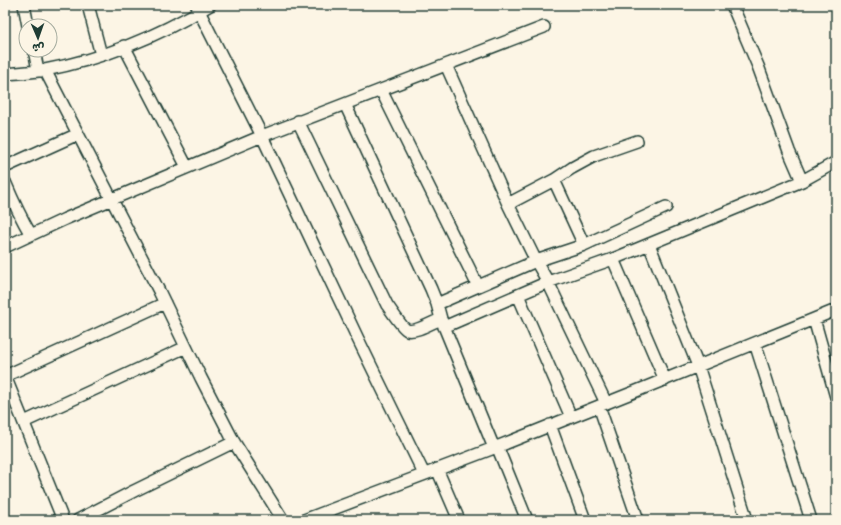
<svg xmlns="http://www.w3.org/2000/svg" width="841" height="525" font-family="'Indie Flower','Playpen Sans Arabic',sans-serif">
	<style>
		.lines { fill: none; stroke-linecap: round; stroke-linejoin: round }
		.minor-casing { stroke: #1f3d34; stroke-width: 14 }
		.minor { stroke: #fcf5e5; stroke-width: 11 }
	</style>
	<rect width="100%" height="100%" fill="#fcf5e5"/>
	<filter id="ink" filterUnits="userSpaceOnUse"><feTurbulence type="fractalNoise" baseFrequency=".025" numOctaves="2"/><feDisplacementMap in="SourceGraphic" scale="8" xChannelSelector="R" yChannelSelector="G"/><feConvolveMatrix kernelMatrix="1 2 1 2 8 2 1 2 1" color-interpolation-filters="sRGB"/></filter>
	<g filter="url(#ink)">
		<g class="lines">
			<defs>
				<path id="minor" d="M24,5L28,26
					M88,5L101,55
					M732,5L758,66L789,151L802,181L836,162
					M124,46L187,167
					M34,50L38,70
					M446,65L508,204L536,261L548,282L606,403
					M45,70L159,291L201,378L234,442L283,520
					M5,74C18,73 32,72 45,70C103,59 160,35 210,5
					M381,90L478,286
					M345,104L431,289L437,304L441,319L494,448
					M298,121L387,305C391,310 402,328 407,330C415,333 433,322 441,319
					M5,167L78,134
					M554,180L572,168L594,156L637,141
					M5,182C13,201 21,218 31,235
					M508,204L554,180L584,245
					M649,244L698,366L747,520
					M5,247L65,219L262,136L199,11L197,5
					M613,259L665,380
					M518,295L571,417
					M437,304L536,261L584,245L666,207
					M836,310L814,319L836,397
					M444,327L548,282L613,259L802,181
					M755,343L811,520
					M5,376L165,303
					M5,376L63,520
					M599,406L638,520
					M24,422L186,347
					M550,425L585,520
					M497,446L527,520
					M437,469L459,520
					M424,474L358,339L262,136L544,27
					M78,520L134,491L234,442
					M304,520L494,448L634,392L814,319"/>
			</defs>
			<use href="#minor" class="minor-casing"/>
			<use href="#minor" class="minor"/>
		</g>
	</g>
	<rect width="841" height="525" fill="none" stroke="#fcf5e5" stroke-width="20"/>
	<rect x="10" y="10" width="821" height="505" fill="none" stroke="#1f3d34" stroke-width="1.5" filter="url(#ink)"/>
	<g transform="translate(38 38) rotate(178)"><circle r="19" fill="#fcf5e5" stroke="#a4ab9e"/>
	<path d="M0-3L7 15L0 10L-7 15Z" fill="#1f3d34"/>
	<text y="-6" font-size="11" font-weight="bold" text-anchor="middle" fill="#1f3d34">ش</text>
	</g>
</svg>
